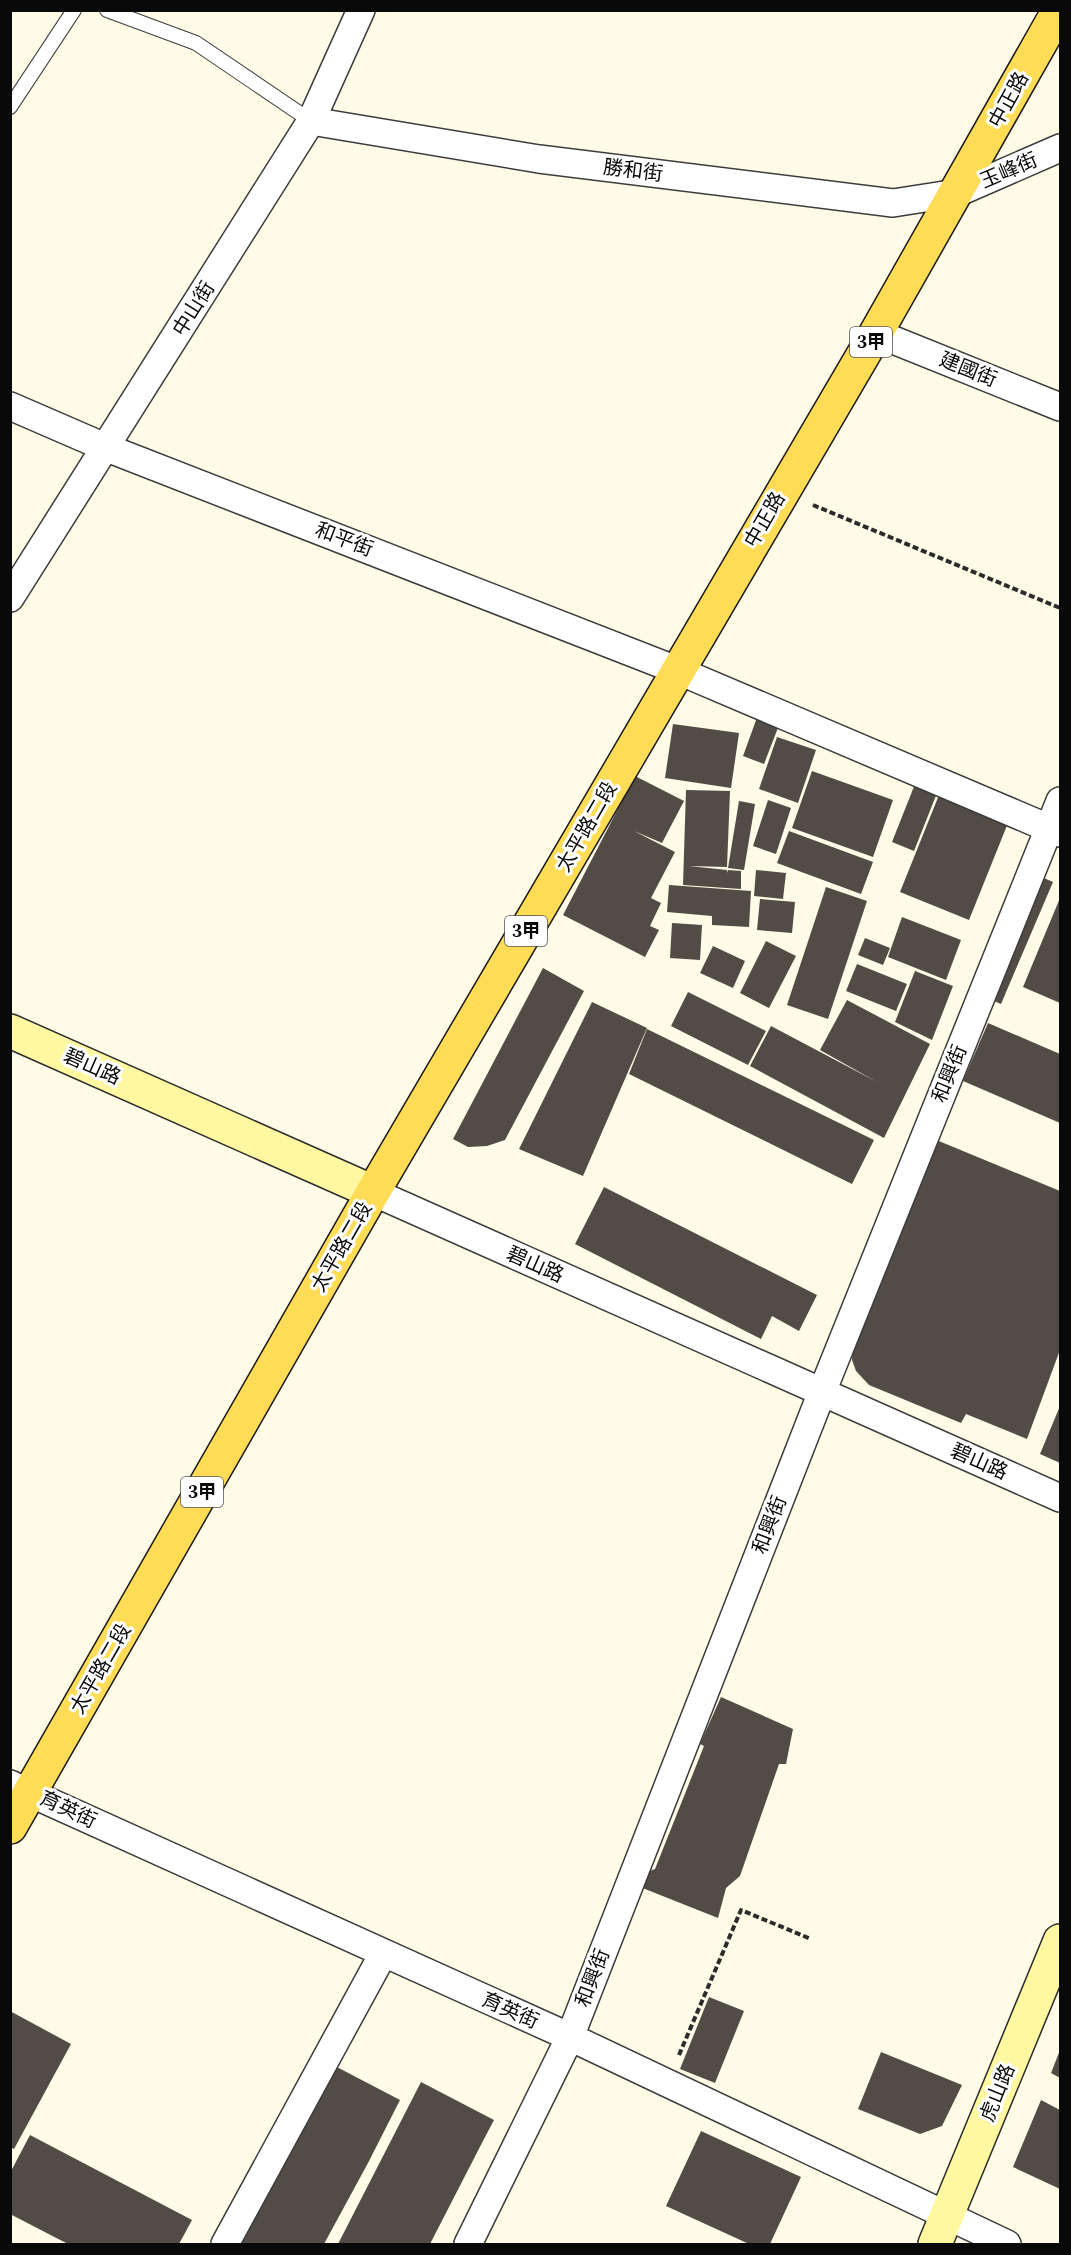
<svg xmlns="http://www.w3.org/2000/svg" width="1071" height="2255" font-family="Spectral,'Noto Sans TC',serif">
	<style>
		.building { fill: #534b45 }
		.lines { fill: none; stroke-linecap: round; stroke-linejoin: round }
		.lane-casing { stroke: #3c3c3c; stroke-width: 16 }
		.street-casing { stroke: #3c3c3c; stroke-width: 30 }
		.secondary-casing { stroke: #2b2b2b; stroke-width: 36 }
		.primary-casing { stroke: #1a1a1a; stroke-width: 36 }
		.path { stroke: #2b2b2b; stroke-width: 4; stroke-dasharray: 6 3; stroke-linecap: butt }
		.lane { stroke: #fff; stroke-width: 14 }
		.street { stroke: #fff; stroke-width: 27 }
		.secondary { stroke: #fff8a1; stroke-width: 33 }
		.primary { stroke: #ffdc56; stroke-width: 33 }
		.labels { text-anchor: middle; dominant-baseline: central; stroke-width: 6; stroke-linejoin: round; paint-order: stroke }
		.shield { fill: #fff; stroke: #535353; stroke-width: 1.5 }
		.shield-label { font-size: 18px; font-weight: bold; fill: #090909 }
		.street-label { font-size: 20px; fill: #090909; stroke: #fff }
	</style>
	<rect width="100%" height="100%" fill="#fffbe6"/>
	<path class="building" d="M759,712L781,720L764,764L743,756Z
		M673,724L739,733L731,788L665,778Z
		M777,737L816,750L798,803L759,789Z
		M812,771L893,800L873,857L792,828Z
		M635,776L684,801L662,843L634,831L675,852L651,898L661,903L650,926L659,930L645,957L563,915Z
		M915,784L937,793L914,851L892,842Z
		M686,790L730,791L727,867L689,866L727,870V873L728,870L741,871V889L683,885Z
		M939,795L1008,823L969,920L900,892Z
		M768,800L791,808L776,854L753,846Z
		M739,801L755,804L744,870L728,868Z
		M789,831L873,862L861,894L777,863Z
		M756,870L786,873L783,899L754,896Z
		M1037,875L1053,882L1001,1004L985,997Z
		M669,885L751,891L749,927L712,925V916L667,912Z
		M826,887L867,901L828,1019L787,1005Z
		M1060,898V1003L1023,987Z
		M760,899L795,902L792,933L757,930Z
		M902,917L961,940L946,980L888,957Z
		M672,923L702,925L700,960L670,958Z
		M865,938L890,948L883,965L858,955Z
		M766,941L796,956L769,1008L740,993Z
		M713,946L745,961L733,988L700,973Z
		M857,964L907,984L896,1011L846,991Z
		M543,968L584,991L505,1140L487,1146L468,1147L453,1139Z
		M915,971L953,986L932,1040L895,1022Z
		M688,992L766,1031L748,1065L671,1026Z
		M847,1000L930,1044L884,1138L750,1066L771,1026L877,1082L820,1050Z
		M592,1002L647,1028L583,1176L519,1149Z
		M988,1023L1060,1054V1123L963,1081Z
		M647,1029L874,1140L852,1184L629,1074Z
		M934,1139L1060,1191V1350L1027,1439L966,1414L961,1423L869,1385L856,1371L852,1360L853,1344Z
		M604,1187L817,1295L799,1331L772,1316L761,1339L575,1244Z
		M1060,1406V1463L1040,1454Z
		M721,1697L793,1729L786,1764H779L740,1876L726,1888L718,1918L640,1887L647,1872L655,1869L704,1746L700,1744Z
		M709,1997L744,2011L715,2083L680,2069Z
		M10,2011L71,2044L14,2149L10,2147Z
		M1060,2050V2078L1051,2073Z
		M881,2052L962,2085L942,2126L920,2134L858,2109Z
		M333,2065L400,2100L368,2163L324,2244H239Z
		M421,2082L494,2120L484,2139L430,2244H338Z
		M1041,2100L1060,2110V2189L1013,2167Z
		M701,2131L801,2177L770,2244H749L666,2206Z
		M30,2135L192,2220L179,2244H68L10,2214V2173Z"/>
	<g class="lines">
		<defs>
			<path id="lane" d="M107,10L196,43L311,121
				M10,107L74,10"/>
			<path id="street" d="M311,121L539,159L893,203L957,193L1060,148
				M876,333L1060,407
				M10,406L107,448L679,671L1060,833
				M10,598L311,121L361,10
				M373,1192L1060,1498
				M10,1784L570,2037L1007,2244
				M225,2244L383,1954
				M468,2244L570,2037L822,1392L1060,801"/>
			<path id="secondary" d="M10,1031L373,1192
				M935,2244L1060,1941"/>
			<path id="primary" d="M10,1827L373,1192L876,333L1059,10"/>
		</defs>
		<use href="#lane" class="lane-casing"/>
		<use href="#street" class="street-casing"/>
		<use href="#secondary" class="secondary-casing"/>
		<use href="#primary" class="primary-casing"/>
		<path class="path" d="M813,505L1060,608
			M679,2055L741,1910L811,1939"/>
		<use href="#lane" class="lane"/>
		<use href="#street" class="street"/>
		<use href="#secondary" class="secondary"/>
		<use href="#primary" class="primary"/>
	</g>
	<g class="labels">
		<g class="shield">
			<rect x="850" y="327" width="42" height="30" rx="4.5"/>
			<rect x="505" y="916" width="42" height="30" rx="4.5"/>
			<rect x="181" y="1477" width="42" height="30" rx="4.5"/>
		</g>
		<g class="shield-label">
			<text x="871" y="342">3甲</text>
			<text x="526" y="931">3甲</text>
			<text x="202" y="1492">3甲</text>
		</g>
		<g class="street-label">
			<text transform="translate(1009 100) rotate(-61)">中正路</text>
			<text transform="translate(633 171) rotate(7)">勝和街</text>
			<text transform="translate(1009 171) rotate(-23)">玉峰街</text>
			<text transform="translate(194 309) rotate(-58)">中山街</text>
			<text transform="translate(968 370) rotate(22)">建國街</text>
			<text transform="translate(765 520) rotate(-60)">中正路</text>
			<text transform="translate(344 540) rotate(21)">和平街</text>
			<text transform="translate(587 827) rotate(-60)">太平路二段</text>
			<text transform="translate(92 1067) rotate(24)">碧山路</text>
			<text transform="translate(950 1074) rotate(-68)">和興街</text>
			<text transform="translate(342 1247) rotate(-60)">太平路二段</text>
			<text transform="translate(535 1265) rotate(24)">碧山路</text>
			<text transform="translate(979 1462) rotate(24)">碧山路</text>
			<text transform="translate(770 1525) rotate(-69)">和興街</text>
			<text transform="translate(101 1669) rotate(-60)">太平路二段</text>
			<text transform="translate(68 1810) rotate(25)">育英街</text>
			<text transform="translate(593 1978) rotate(-69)">和興街</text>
			<text transform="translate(510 2011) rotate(24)">育英街</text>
			<text transform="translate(998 2093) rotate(-68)">虎山路</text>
		</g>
	</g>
	<rect width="1071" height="2255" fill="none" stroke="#090909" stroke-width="24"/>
</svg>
